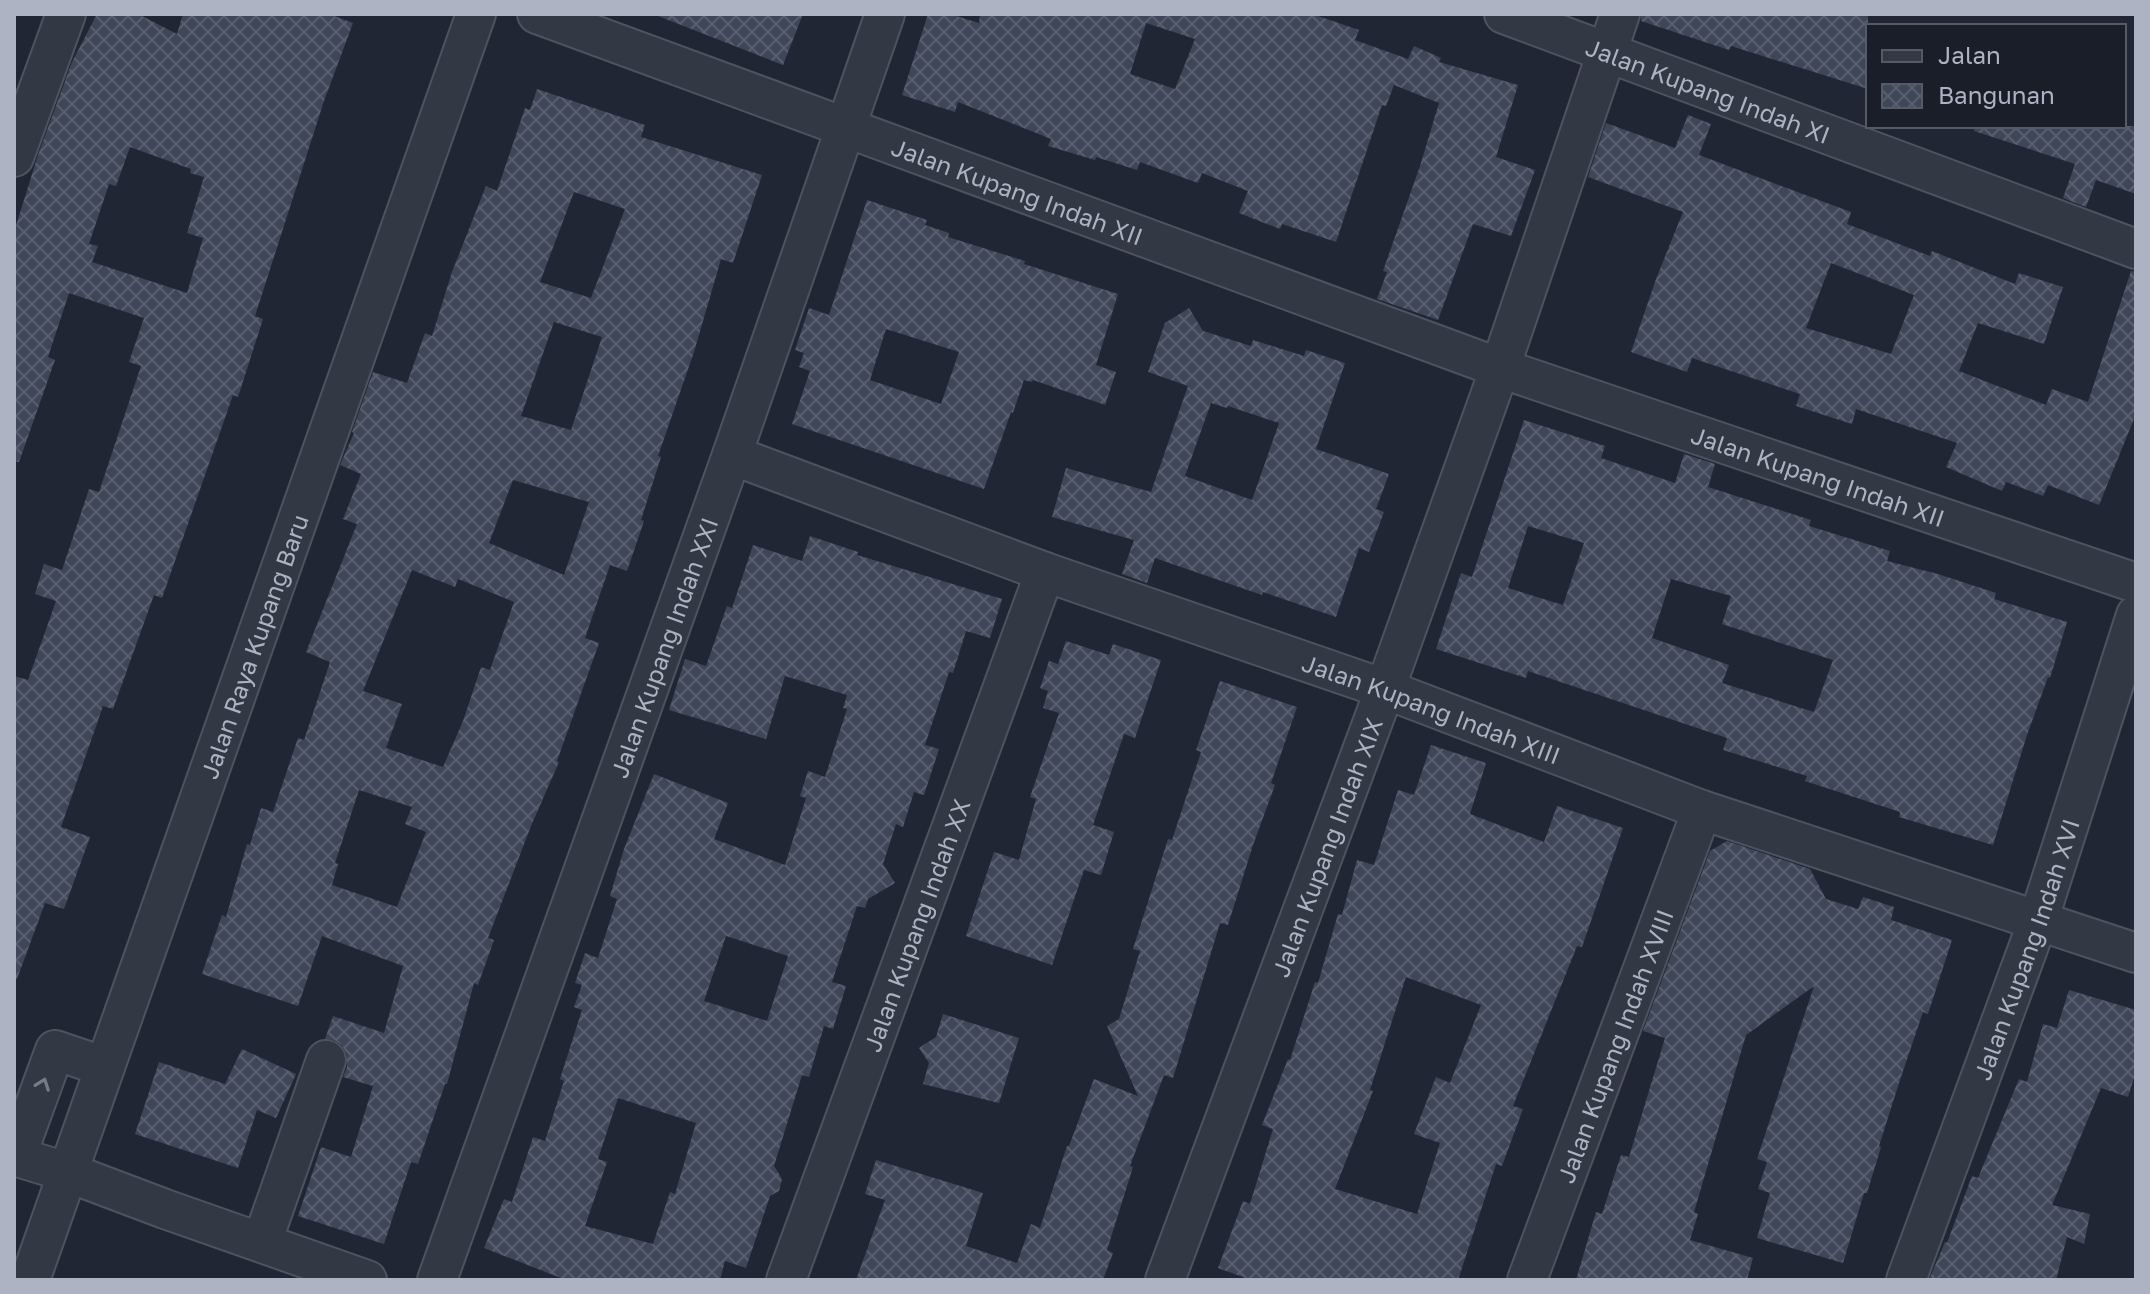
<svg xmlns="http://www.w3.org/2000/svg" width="2150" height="1294" font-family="'Golos Text',sans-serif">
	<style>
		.building { fill: url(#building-cross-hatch); fill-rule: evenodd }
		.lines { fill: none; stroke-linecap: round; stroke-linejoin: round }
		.minor-casing { stroke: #4e5360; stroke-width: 42 }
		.minor { stroke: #333845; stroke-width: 38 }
		.oneway { stroke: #767c8a }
		.labels { text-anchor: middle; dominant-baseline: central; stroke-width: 6; stroke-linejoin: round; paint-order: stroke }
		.street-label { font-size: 24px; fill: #adb3c2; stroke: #191e29 }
	</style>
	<defs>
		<pattern id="building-cross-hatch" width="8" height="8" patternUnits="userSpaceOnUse" patternTransform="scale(2)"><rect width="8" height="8" fill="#3e4657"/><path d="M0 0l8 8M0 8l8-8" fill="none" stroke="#575e6e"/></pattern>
	</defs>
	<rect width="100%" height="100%" fill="#202634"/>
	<path class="building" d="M97,14H138L177,34L183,14H329L353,23L324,101L255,316L263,319L238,397L233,395L162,598L154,595L113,709L103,706L61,827L90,837L64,909L45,903L17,979H14V676L28,680L56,601L35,594L44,564L62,570L89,489L99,492L141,366L129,362L144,318L69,293L48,357L55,360L19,462H14V232L38,155L72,62ZM130,147L191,169L190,173L204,177L187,233L203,238L187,293L92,262L98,246L89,244L109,184L116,186Z
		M658,14H803L783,65L658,16Z
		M928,14H950L979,23L980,14H1312L1359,30L1355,40L1408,59L1414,46L1441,58L1439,62L1518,85L1496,157L1535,170L1511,236L1473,224L1438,320L1377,299L1387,272L1383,271L1420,166L1439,103L1394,85L1386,106L1382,105L1336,242L1282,224L1280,229L1239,213L1248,191L1202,173L1198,183L1140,162L1137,170L1096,157L1095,160L1048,146L1051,139L958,102L955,112L902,95ZM1146,23L1195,39L1175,89L1130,74Z
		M1641,14H1868V89L1731,46L1729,50L1641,21Z
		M537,89L645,125L641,137L762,175L733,263L721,259L694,352L658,456L661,457L641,520L644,521L627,571L610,565L585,638L599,643L557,761L559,762L531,826L488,938L494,940L478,985L474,983L447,1084H445L418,1164L411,1162L384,1244L298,1216L321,1147L351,1157L373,1086L343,1077L347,1067V1055L342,1045L334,1040L325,1039L333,1016L384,1033L403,966L322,936L298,1006L202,974L222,915L226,917L247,844L250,845L261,808L273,812L298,738L304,740L330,662L306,652L357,524L343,519L361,474L340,465L354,433L352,432L373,372L407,383L425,333L432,336L452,272L486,186L497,191L525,108L530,110ZM574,192L625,209L591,298L540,282ZM554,322L602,337L571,430L521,416ZM513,480L589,502L564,575L489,543ZM412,570L455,587L458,579L514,602L490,670L481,667L463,721L443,767L386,748L402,704L363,691ZM359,790L412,807L405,824L426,832L397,907L332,885L338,864L335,863Z
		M1688,115L1711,124L1699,155L1851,212L1847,224L1930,256L1932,251L2015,284L2019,273L2063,287L2044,344L1978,323L1959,371L2046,405L2052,389L2088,402L2131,271L2136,272V414L2099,505L2048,485L2043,496L2006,482L2002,491L1946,467L1957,443L1856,409L1852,424L1796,406L1800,394L1692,358L1687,372L1631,352L1656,279L1683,212L1588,177L1606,123L1675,148ZM1831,263L1914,295L1891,354L1806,328Z
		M1975,126H2136V194L2096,180L2086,207L2063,198L2075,164L1974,131Z
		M867,200L927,220L925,225L949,233L948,237L1025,261L1024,264L1118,294L1096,365L1116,372L1105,405L1033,380L1032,382L1024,380L1013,413L1011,412L984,489L792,424L810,371L799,367L804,353L795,350L809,308L829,315ZM886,329L959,352L941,404L870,380Z
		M1189,308L1203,331L1251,346L1253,340L1304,356L1306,350L1345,363L1316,449L1389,474L1376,509L1384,512L1369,552L1359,548L1336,617L1263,592L1262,595L1155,558L1147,583L1122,574L1134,540L1052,517L1066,468L1151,492L1188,386L1148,372L1165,323ZM1211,403L1227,408L1228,406L1279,423L1252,500L1185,476Z
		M1524,420L1605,446L1601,458L1675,483L1684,454L1715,464L1708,487L1811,520L1809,526L1890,551L1887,561L1938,574L1996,593L1994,599L2067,622L2050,678L2048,677L2027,735L1993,845L1899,817L1900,812L1805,781L1807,776L1723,750L1727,738L1528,671L1526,678L1436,649L1461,573L1472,577ZM1528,526L1584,543L1563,605L1508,588ZM1671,579L1731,596L1722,624L1833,660L1814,712L1722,683L1729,665L1652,638Z
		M810,536L858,552L857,555L1002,599L990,638L966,631L953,673L949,672L925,745L939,749L924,795L914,792L903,827L896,824L883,864L895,883L868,899L865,908L857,906L832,982L846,986L833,1029L824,1026L809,1077L802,1075L774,1166L782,1179L779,1191L770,1196L746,1268L725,1261L720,1280H566L484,1248L504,1199L512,1202L533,1137L545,1141L564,1081L560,1079L582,1010L574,1007L582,985L575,983L585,953L598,958L617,899L610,896L624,849L654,774L728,803L714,839L785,865L806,798L800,796L808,771L825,777L847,709L843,708L847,695L785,676L766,739L669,710L685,659L706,666L727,606L732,608L753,545L802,561ZM726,936L788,956L767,1021L704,1001ZM618,1098L696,1123L675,1194L670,1192L653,1244L585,1226L607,1162L598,1159Z
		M1066,641L1109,655L1113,644L1161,660L1135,738L1124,734L1093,825L1114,832L1101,875L1084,870L1052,965L966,936L994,852L1019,860L1036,799L1030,797L1059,713L1043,708L1048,691L1040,688L1049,661L1058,664Z
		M1220,681L1297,707L1271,783L1275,785L1253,845L1228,925L1220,923L1173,1078L1164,1075L1130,1166L1133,1167L1107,1250L1113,1253L1103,1280H856L885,1200L865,1194L876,1160L983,1193L966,1246L1017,1263L1031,1224L1040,1228L1067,1146H1069L1094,1079L1138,1096L1107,1026L1119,1019L1140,951L1133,949L1168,839L1172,840L1201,752L1196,750Z
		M1431,745L1486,763L1470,814L1544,842L1557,806L1623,828L1582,947L1577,946L1513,1106L1523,1109L1502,1166L1496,1164L1458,1280H1251L1218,1268L1243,1201L1250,1204L1273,1129L1262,1125L1288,1059L1290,1060L1315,982L1318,983L1338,914L1342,915L1357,860L1374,865L1398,790L1414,795ZM1406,977L1481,1005L1450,1083L1436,1077L1414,1134L1440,1143L1417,1214L1335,1189L1373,1091L1370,1090Z
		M1727,841L1810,869L1826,899L1858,909L1863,897L1894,907L1891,920L1952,940L1928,1014L1923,1012L1899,1083L1879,1146L1881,1147L1867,1193H1864L1843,1263L1757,1238L1770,1193L1758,1189L1767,1162L1757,1159L1814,986L1746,1035L1694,1212L1698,1214L1690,1240L1753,1258L1747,1280H1576L1596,1212L1602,1214L1621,1155L1629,1157L1665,1038L1643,1031L1710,851Z
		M2069,990L2136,1010V1071L2128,1097L2101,1088L2052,1205L2090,1214L2084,1244L2067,1237L2056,1280H1929L1945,1242L1947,1243L1972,1176L1978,1178L2019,1079L2027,1082L2043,1024L2057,1028Z
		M943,1014L1019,1038L999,1103L923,1084L929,1063L919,1048L936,1037Z
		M242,1049L296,1074L276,1118L257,1110L238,1168L135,1134L159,1062L225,1084Z"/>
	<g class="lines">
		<defs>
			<g id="minor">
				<path id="s1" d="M537,14L1500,368L2136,583"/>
				<path id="s2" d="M1504,14L2136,249"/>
				<path d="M14,157L66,14"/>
				<path id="s3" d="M732,455L1045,572L1385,689L1702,810L2136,953"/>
				<path d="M14,1156L67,1172L165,1209L367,1280"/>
				<path d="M16,1157L55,1050L105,1067"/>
				<path d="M262,1242L326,1060"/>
				<path id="s4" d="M30,1280L476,14"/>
				<path id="s5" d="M437,1280L732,455L885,14"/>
				<path id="s6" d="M786,1280L1045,572"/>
				<path id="s7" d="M1165,1280L1385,689L1500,368L1620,14"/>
				<path id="s8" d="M1527,1280L1702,810"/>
				<path id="s9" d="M1906,1280L2038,921L2136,615"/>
			</g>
		</defs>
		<use href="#minor" class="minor-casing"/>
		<use href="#minor" class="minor"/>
	</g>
	<defs><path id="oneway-chevron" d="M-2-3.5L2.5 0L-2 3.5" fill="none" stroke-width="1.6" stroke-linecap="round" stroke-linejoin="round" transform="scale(2)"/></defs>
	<use class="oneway" href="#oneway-chevron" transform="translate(43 1084) rotate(-70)"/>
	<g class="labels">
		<g class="street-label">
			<text stroke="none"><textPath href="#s2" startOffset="218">Jalan Kupang Indah XI</textPath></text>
			<text stroke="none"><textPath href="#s1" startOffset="512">Jalan Kupang Indah XII</textPath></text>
			<text stroke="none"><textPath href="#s1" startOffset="1362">Jalan Kupang Indah XII</textPath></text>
			<text stroke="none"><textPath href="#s4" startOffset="672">Jalan Raya Kupang Baru</textPath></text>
			<text stroke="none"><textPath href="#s5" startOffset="672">Jalan Kupang Indah XXI</textPath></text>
			<text stroke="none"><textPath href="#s3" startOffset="744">Jalan Kupang Indah XIII</textPath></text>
			<text stroke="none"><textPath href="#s7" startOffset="462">Jalan Kupang Indah XIX</textPath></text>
			<text stroke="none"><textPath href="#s6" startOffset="378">Jalan Kupang Indah XX</textPath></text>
			<text stroke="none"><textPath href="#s9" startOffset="352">Jalan Kupang Indah XVI</textPath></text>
			<text stroke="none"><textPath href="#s8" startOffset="250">Jalan Kupang Indah XVIII</textPath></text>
		</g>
	</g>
	<rect width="2150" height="1294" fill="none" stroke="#adb3c2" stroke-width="32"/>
	<rect x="1866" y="24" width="260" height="104" fill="#191e29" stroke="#545a66" stroke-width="2"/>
	<rect x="1882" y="50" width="40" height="12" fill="#333845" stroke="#545a66" stroke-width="2"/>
	<text x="1938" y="64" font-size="24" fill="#adb3c2">Jalan</text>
	<rect x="1882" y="84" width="40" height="24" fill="url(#building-cross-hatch)" stroke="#545a66" stroke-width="2"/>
	<text x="1938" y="104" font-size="24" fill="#adb3c2">Bangunan</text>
</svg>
